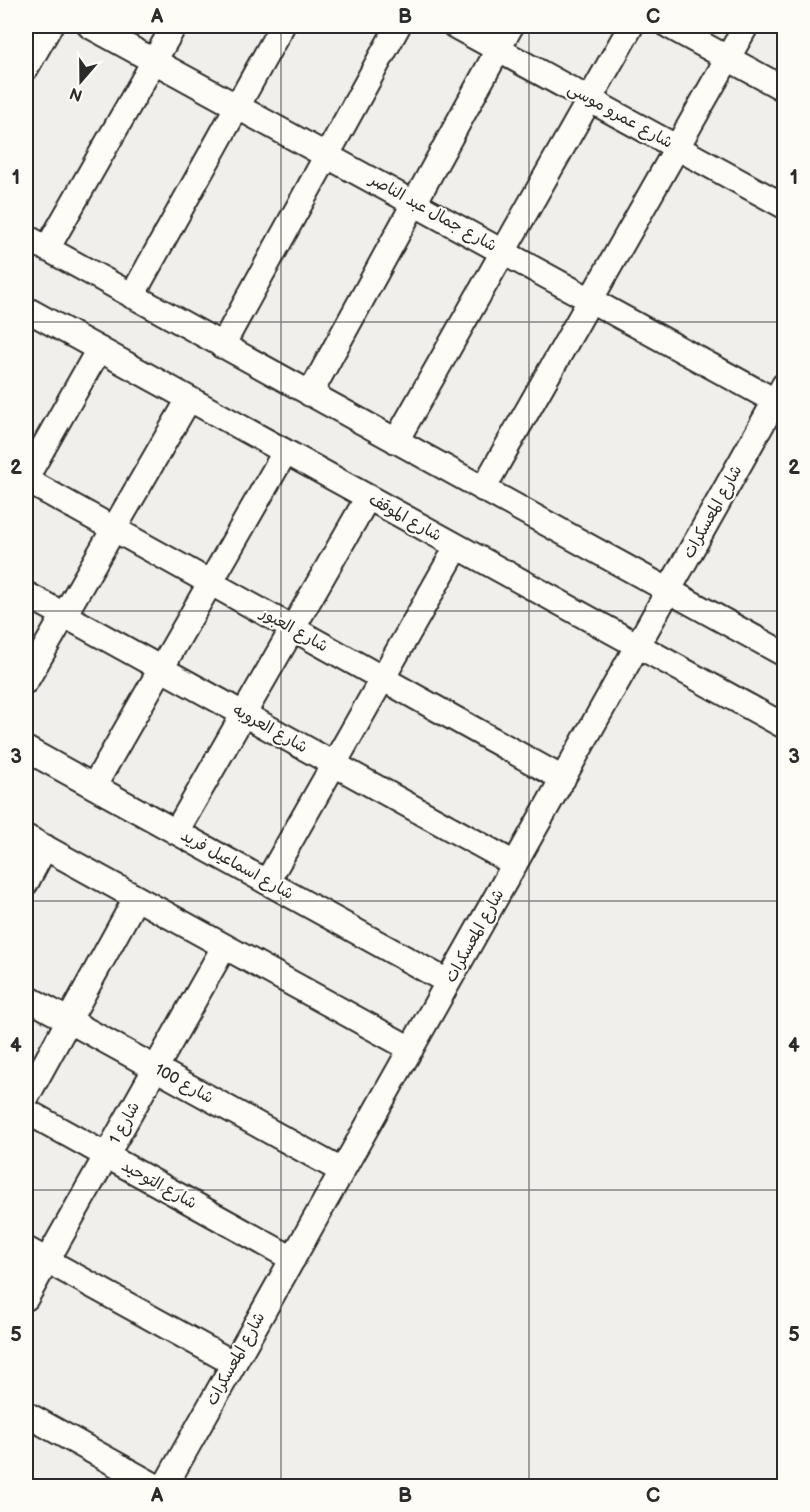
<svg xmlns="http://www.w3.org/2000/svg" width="810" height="1512" font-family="'Balsamiq Sans','Playpen Sans Arabic',sans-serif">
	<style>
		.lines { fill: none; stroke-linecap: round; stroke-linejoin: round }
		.minor-casing { stroke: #2b2b2b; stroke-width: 28 }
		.minor { stroke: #fdfcf7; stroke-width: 24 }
		.grid { fill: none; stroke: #2b2b2b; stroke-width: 1.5; stroke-opacity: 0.55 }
		.labels { text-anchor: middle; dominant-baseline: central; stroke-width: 4.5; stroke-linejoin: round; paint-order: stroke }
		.street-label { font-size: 16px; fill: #2b2b2b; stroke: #fdfcf7 }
		.neatline { fill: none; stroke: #2b2b2b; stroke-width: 2 }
		.grid-label { font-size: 20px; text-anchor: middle; font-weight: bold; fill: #2b2b2b }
	</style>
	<rect width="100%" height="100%" fill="#f0efeb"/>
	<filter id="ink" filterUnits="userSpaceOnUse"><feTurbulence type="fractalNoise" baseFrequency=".0167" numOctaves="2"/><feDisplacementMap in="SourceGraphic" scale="12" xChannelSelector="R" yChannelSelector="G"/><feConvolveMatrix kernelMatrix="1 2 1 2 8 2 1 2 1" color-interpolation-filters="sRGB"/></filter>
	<g filter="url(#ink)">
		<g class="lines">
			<defs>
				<path id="minor" d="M90,26L775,401
					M455,26L784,206
					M669,26L784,89
					M26,68L50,26
					M26,237L784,654
					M47,249L174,26
					M132,296L282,26
					M26,309L784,726
					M222,346L398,26
					M310,394L511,26
					M396,441L631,26
					M26,478L99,349
					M26,480L563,779
					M483,489L746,26
					M26,594L515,864
					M26,681L189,399
					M26,749L448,982
					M94,786L285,452
					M176,832L368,497
					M26,837L411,1049
					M267,882L457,547
					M26,883L45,847
					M26,997L342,1171
					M26,1098L136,898
					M26,1111L293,1259
					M26,1249L233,1363
					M26,1298L224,947
					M26,1414L155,1486
					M165,1486L784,385"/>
			</defs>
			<use href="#minor" class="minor-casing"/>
			<use href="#minor" class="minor"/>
		</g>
	</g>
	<path class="grid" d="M281,26V1486M529,26V1486M26,322H784M26,611H784M26,901H784M26,1190H784"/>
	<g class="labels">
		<g class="street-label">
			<text transform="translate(620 116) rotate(29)">شارع عمرو موسى</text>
			<text transform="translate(433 213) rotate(29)">شارع جمال عبد الناصر</text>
			<text transform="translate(713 512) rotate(-61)">شارع المعسكرات</text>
			<text transform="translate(405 518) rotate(29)">شارع الموقف</text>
			<text transform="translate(294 630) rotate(29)">شارع العبور</text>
			<text transform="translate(270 729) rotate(29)">شارع العروبه</text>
			<text transform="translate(237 865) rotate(29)">شارع اسماعيل فريد</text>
			<text transform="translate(475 936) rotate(-61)">شارع المعسكرات</text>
			<text transform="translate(184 1084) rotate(29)">شارع 100</text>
			<text transform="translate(125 1123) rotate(-61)">شارع 1</text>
			<text transform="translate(159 1185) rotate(29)">شارع التوحيد</text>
			<text transform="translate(236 1359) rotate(-61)">شارع المعسكرات</text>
		</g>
	</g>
	<rect width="810" height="1512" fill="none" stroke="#fdfcf7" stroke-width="66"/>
	<g transform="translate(81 81) rotate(200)" stroke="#fdfcf7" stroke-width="4.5" paint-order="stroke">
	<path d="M0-4.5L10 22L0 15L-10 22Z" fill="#2b2b2b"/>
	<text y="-9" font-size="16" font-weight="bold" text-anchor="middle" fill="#2b2b2b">N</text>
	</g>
	<rect x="33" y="33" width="744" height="1446" class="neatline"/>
	<g class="grid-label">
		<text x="157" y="23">A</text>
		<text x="405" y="23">B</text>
		<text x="653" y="23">C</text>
		<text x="16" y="184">1</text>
		<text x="794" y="184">1</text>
		<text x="16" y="474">2</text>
		<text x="794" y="474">2</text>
		<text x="16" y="763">3</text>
		<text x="794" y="763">3</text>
		<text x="16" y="1052">4</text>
		<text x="794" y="1052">4</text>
		<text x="16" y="1341">5</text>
		<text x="794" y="1341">5</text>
		<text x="157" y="1502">A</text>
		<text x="405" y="1502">B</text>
		<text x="653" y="1502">C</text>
	</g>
</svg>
